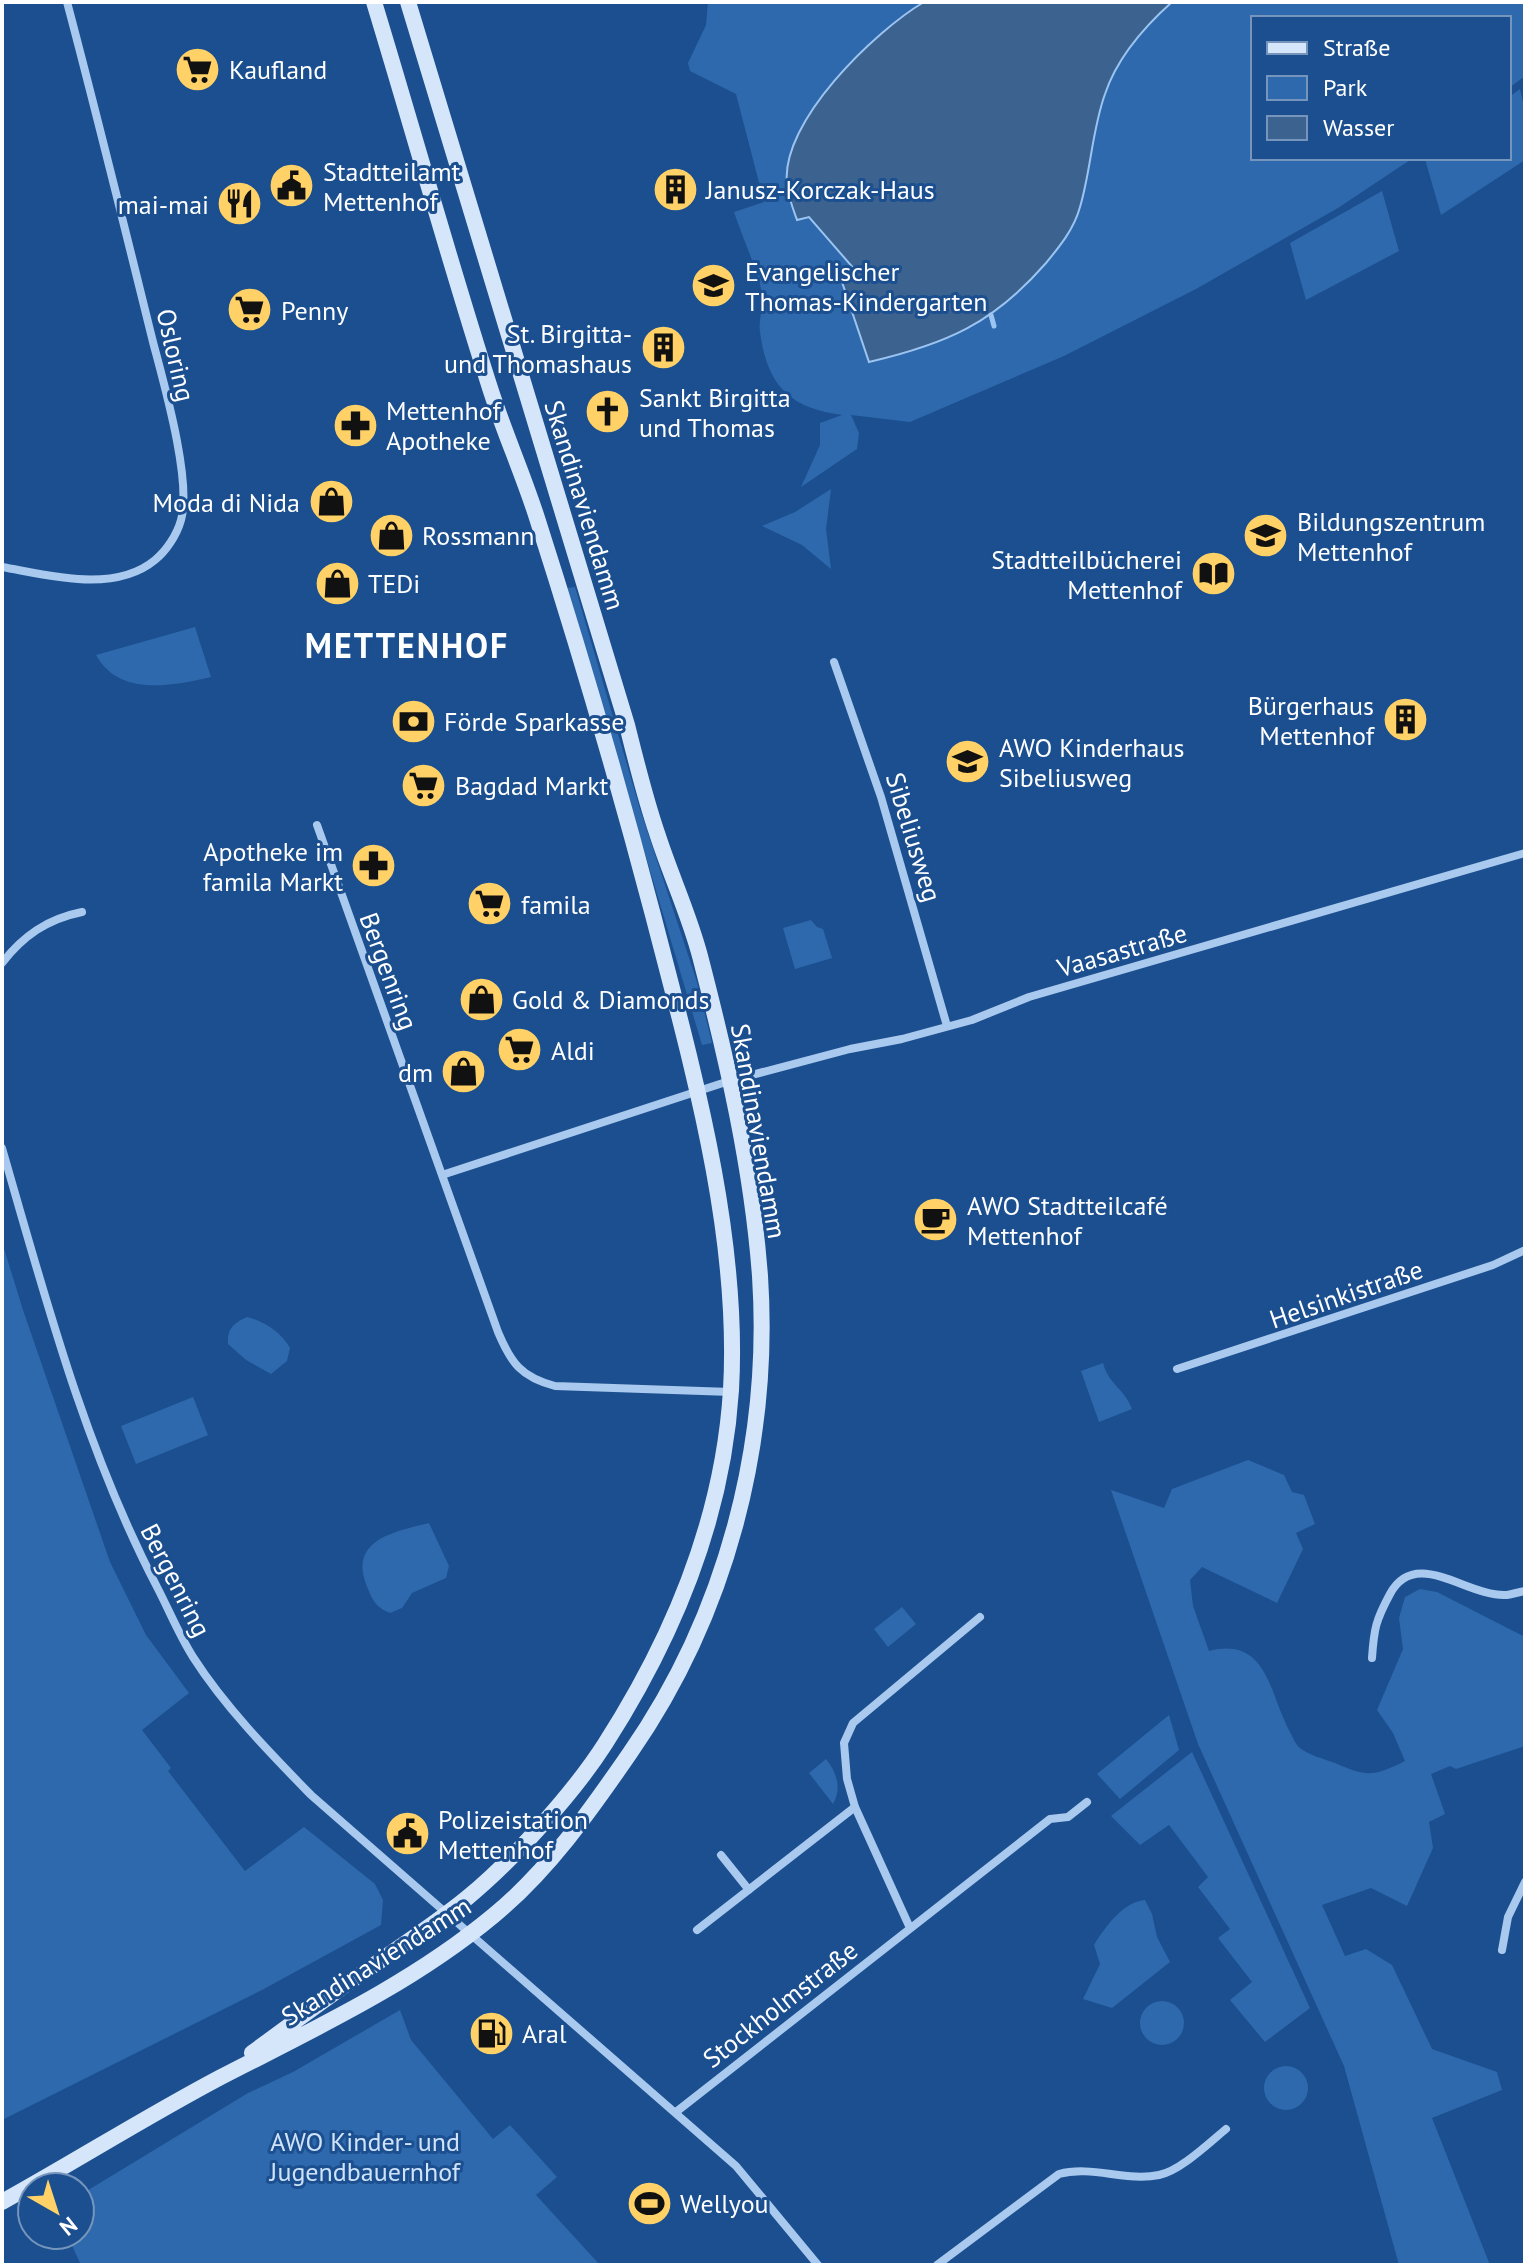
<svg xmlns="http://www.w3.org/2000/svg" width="1527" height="2267" font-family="'PT Sans',sans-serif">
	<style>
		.green { fill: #2e69ad }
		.water { fill: #3c6290; stroke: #9cc4f0; stroke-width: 2 }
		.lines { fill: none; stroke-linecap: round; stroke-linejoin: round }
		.stream { stroke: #9cc4f0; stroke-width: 5 }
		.street { stroke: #a9c9ee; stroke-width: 8 }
		.secondary { stroke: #d6e6fa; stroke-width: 16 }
		.labels { text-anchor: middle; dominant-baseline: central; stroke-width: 6; stroke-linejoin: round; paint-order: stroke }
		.poi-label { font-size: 26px; fill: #fff; stroke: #1b4f8f; text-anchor: start }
		.street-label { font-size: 26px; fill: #fff; stroke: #1b4f8f }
		.park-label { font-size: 26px; fill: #cfe3fa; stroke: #1b4f8f }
		.district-label { font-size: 34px; font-weight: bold; letter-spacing: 2px; fill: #fff; stroke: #1b4f8f }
	</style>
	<rect width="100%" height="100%" fill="#1b4f8f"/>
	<path class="green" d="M708,2H1525V76L1509,88V18H1253V158H1413L1338,208L1196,289L1064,356L910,422L851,415L859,433L857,449L801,487L820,445V423L842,415C789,408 767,385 760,332C758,319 764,307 762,294C759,273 741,234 734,212L764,202L736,94L690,71L688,63L706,25Z
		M1520,89L1525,110V160L1441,215L1425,159L1509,158V97Z
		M1382,191L1399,251L1306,300L1290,243Z
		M831,489L826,529L831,569L802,545L762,526L795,512Z
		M575,587L640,809L697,982L712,1043L702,1045L566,588Z
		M195,627L211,677C172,686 119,697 96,655Z
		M811,920L817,927L823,929L832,958L795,969L783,928Z
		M2,1242L23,1310L110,1562L146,1635L189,1693L142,1730L171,1768L168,1771L245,1871L304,1827L375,1884L383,1900L381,1925L262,1990L2,2120Z
		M247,1317C264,1321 282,1333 290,1348L287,1361L271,1374L246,1360L228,1344C227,1328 234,1323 247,1317Z
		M1103,1363C1109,1385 1124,1388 1132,1409L1099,1422L1081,1371Z
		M193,1397L208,1435L136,1464L121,1426Z
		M1248,1460L1284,1475L1292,1492L1304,1495L1315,1524L1296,1533L1303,1549L1277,1603L1202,1567L1190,1580L1193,1606L1209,1651C1268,1636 1269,1694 1290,1732C1293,1738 1296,1745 1300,1748C1309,1755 1324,1759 1335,1763C1368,1777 1372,1777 1405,1761L1393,1733L1377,1710L1403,1649L1399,1618L1405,1597L1420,1589L1437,1592L1525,1637V1746L1456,1769L1450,1766L1431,1774L1445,1814L1429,1822L1433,1848L1407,1906L1371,1888L1322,1905L1345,1956L1366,1949L1392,1965L1432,2049L1497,2072L1502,2090L1432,2118L1490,2265H1399L1344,2066L1198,1744L1111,1490L1164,1508L1172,1489Z
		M429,1523L449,1566L446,1578L412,1593L402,1608L390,1613C375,1607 372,1599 366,1584C349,1539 397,1531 429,1523Z
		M902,1607L916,1624L888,1647L874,1629Z
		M1169,1715L1179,1750L1120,1799L1097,1774Z
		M1192,1752L1310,2008L1265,2042L1230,2000L1252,1982L1218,1938L1230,1929L1198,1887L1208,1877L1169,1825L1140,1845L1111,1816Z
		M826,1759C837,1773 842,1788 833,1804L809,1773Z
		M1145,1900L1152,1914L1157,1937L1170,1962L1112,2008L1083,1999L1100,1964L1094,1945C1105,1927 1123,1902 1145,1900Z
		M1140 2023a22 22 0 1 1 44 0a22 22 0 1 1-44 0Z
		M400,2010L411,2040L493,2139L510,2125L557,2177L536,2195L600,2265H81L67,2235H80V2195L248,2093L293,2072Z
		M1264 2088a22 22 0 1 1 44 0a22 22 0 1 1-44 0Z"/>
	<path class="water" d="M924,2H1172C1144,27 1117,58 1105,94C1092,130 1091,170 1080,207C1074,229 1060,246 1046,263C993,324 946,344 869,362L842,282L855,270L809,217L797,220C793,209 788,196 787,184C780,122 875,31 924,2Z"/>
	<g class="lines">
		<path class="stream" d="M991,315L994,326"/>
		<path class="street" d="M2,567C48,575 114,594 155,560C166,551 177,535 181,520C192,481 164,384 153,342C125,229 97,115 67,2
			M834,662L881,797L947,1026
			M317,825L498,1332C511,1363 521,1377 555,1386L731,1392
			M2,963C23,936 47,919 82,912
			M2,1148C45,1297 85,1449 157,1587C169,1610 179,1635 193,1657C225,1707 269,1752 311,1795L736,2166L818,2265
			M442,1175L729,1081L850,1049L902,1039L972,1020L1029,997L1525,853
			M1177,1369L1493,1265L1525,1250
			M1372,1658C1374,1628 1376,1620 1390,1594C1416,1546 1468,1598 1507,1595C1513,1594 1519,1592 1525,1591
			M721,1855L749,1890
			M910,1928L855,1807L847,1779L844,1743L853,1723L980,1617
			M697,1930L855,1807
			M1502,1950L1508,1917L1525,1882
			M676,2112L1050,1819L1068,1817L1087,1802
			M937,2265L1059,2174C1092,2165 1126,2182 1159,2175C1180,2171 1209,2143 1226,2129"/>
		<path class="secondary" d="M252,2053C289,2026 326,1998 364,1972C398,1948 434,1925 467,1898C512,1861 573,1794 605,1744C673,1638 723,1518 731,1390C740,1233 692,1066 653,915C618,782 579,649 537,518C523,474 504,432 490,388C449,260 413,130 374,2
			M2,2202C76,2161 147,2116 221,2077C314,2029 411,1984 493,1916C548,1871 590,1811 630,1753C726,1615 771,1444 760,1276C752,1168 727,1060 700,956C689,914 670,874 657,833C645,798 636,761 627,725L408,2"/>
	</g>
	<defs>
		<symbol id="supermarket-disc" viewBox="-11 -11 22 22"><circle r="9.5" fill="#ffd166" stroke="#1b4f8f"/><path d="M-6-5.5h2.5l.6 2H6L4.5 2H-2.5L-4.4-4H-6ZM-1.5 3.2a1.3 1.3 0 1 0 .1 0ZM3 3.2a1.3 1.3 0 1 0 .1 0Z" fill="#111"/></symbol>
		<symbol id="civic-disc" viewBox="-11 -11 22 22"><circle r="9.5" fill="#ffd166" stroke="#1b4f8f"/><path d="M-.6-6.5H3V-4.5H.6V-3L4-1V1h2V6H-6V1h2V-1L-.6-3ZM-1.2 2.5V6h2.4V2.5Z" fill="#111"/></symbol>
		<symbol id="building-disc" viewBox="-11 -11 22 22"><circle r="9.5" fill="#ffd166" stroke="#1b4f8f"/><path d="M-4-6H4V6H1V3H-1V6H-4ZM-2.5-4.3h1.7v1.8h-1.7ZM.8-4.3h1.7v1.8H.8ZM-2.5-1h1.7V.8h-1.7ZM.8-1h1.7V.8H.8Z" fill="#111"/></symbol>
		<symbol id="restaurant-disc" viewBox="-11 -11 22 22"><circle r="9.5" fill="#ffd166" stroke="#1b4f8f"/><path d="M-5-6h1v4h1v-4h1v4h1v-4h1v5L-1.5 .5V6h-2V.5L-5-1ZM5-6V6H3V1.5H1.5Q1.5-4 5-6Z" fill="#111"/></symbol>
		<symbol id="school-disc" viewBox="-11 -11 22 22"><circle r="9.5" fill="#ffd166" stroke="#1b4f8f"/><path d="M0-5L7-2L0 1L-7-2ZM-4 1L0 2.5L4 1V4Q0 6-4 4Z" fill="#111"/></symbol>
		<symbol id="church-disc" viewBox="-11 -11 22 22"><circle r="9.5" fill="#ffd166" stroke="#1b4f8f"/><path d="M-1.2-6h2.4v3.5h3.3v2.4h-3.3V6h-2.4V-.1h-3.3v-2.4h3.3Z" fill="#111"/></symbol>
		<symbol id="pharmacy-disc" viewBox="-11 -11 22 22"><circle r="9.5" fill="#ffd166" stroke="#1b4f8f"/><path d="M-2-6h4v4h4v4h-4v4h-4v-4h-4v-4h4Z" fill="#111"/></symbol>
		<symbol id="shop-disc" viewBox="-11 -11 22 22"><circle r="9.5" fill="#ffd166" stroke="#1b4f8f"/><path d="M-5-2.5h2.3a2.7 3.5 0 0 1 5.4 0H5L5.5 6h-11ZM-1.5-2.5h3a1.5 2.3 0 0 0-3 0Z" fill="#111"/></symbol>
		<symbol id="library-disc" viewBox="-11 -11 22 22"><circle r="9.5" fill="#ffd166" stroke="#1b4f8f"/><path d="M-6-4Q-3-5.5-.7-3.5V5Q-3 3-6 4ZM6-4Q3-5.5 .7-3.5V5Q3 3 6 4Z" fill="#111"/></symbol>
		<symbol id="bank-disc" viewBox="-11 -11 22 22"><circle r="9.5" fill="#ffd166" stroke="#1b4f8f"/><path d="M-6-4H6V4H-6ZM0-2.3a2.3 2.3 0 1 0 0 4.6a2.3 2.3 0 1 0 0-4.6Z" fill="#111"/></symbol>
		<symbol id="cafe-disc" viewBox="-11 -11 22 22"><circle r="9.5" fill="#ffd166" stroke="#1b4f8f"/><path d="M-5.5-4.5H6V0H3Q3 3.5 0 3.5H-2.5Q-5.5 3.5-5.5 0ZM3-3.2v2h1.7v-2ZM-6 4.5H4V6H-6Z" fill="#111"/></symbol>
		<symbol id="fuel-disc" viewBox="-11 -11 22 22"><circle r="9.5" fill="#ffd166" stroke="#1b4f8f"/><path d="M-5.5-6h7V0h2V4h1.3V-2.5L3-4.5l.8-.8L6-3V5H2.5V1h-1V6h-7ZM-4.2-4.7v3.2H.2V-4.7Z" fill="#111"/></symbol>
		<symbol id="stadium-disc" viewBox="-11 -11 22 22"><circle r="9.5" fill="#ffd166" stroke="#1b4f8f"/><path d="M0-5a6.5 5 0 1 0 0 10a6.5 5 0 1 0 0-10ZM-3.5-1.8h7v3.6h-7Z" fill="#111"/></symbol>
	</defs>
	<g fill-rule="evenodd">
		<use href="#supermarket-disc" x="172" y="44" width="51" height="51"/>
		<use href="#civic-disc" x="266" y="160" width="51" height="51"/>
		<use href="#building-disc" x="650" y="164" width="51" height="51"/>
		<use href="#restaurant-disc" x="214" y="178" width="51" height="51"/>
		<use href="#school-disc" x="688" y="260" width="51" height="51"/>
		<use href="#supermarket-disc" x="224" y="284" width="51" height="51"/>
		<use href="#building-disc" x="638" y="322" width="51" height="51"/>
		<use href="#church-disc" x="582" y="386" width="51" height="51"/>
		<use href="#pharmacy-disc" x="330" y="400" width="51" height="51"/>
		<use href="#shop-disc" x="306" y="476" width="51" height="51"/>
		<use href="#shop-disc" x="366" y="510" width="51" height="51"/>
		<use href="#school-disc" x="1240" y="510" width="51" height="51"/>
		<use href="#library-disc" x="1188" y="548" width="51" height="51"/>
		<use href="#shop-disc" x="312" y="558" width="51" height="51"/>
		<use href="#building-disc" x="1380" y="694" width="51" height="51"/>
		<use href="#bank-disc" x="388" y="696" width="51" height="51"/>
		<use href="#school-disc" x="942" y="736" width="51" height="51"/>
		<use href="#supermarket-disc" x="398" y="760" width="51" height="51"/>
		<use href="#pharmacy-disc" x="348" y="840" width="51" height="51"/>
		<use href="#supermarket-disc" x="464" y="878" width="51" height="51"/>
		<use href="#shop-disc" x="456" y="974" width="51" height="51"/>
		<use href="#supermarket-disc" x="494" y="1024" width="51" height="51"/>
		<use href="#shop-disc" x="438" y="1046" width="51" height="51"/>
		<use href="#cafe-disc" x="910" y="1194" width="51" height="51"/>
		<use href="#civic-disc" x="382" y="1808" width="51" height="51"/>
		<use href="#fuel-disc" x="466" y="2008" width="51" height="51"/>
		<use href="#stadium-disc" x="624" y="2178" width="51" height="51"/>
	</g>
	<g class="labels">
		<g class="poi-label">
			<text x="229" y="69">Kaufland</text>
			<text x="323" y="171">Stadtteilamt<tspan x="323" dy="30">Mettenhof</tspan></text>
			<text x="706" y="189">Janusz-Korczak-Haus</text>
			<text x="209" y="204" text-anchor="end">mai-mai</text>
			<text x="745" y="271">Evangelischer<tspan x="745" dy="30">Thomas-Kindergarten</tspan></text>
			<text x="281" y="310">Penny</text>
			<text x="632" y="333" text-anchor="end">St. Birgitta-<tspan x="632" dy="30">und Thomashaus</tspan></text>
			<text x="639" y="397">Sankt Birgitta<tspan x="639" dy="30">und Thomas</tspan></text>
			<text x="386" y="410">Mettenhof<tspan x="386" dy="30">Apotheke</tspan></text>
			<text x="300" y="502" text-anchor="end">Moda di Nida</text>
			<text x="1297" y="521">Bildungszentrum<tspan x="1297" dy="30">Mettenhof</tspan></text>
			<text x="422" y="535">Rossmann</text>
			<text x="1182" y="559" text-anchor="end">Stadtteilbücherei<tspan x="1182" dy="30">Mettenhof</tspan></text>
			<text x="368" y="583">TEDi</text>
			<text x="1374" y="705" text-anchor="end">Bürgerhaus<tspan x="1374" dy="30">Mettenhof</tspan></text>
			<text x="444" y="721">Förde Sparkasse</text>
			<text x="999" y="747">AWO Kinderhaus<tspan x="999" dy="30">Sibeliusweg</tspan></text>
			<text x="455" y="785">Bagdad Markt</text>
			<text x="343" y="851" text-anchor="end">Apotheke im<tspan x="343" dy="30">famila Markt</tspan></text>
			<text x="521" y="904">famila</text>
			<text x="512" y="999">Gold &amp; Diamonds</text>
			<text x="551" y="1050">Aldi</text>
			<text x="433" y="1072" text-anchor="end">dm</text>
			<text x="967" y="1205">AWO Stadtteilcafé<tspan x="967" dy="30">Mettenhof</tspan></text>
			<text x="438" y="1819">Polizeistation<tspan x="438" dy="30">Mettenhof</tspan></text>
			<text x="522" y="2033">Aral</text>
			<text x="680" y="2203">Wellyou</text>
		</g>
		<g class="street-label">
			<text transform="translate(176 355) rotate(77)">Osloring</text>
			<text transform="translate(585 505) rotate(73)">Skandinaviendamm</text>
			<text transform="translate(914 837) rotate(73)">Sibeliusweg</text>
			<text transform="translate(1122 950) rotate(-16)">Vaasastraße</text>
			<text transform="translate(389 971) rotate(70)">Bergenring</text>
			<text transform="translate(759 1131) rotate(80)">Skandinaviendamm</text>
			<text transform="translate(1346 1294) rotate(-19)">Helsinkistraße</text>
			<text transform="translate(176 1580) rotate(63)">Bergenring</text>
			<text transform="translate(376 1961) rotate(-32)">Skandinaviendamm</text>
			<text transform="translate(780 2004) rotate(-38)">Stockholmstraße</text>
		</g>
		<g class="park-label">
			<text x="365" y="2141">AWO Kinder- und<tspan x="365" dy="30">Jugendbauernhof</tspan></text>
		</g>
		<g class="district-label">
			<text x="407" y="645">METTENHOF</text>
		</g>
	</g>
	<rect width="1527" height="2267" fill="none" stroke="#ffffff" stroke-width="8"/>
	<rect x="1251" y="16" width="260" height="144" fill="#1b4f8f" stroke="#7695bc" stroke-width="2"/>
	<rect x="1267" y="42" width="40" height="12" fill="#d6e6fa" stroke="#7695bc" stroke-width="2"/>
	<text x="1323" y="56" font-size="24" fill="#ffffff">Straße</text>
	<rect x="1267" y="76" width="40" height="24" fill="#2e69ad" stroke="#7695bc" stroke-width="2"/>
	<text x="1323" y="96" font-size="24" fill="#ffffff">Park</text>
	<rect x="1267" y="116" width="40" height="24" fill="#3c6290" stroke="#7695bc" stroke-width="2"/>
	<text x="1323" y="136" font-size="24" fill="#ffffff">Wasser</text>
	<g transform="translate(56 2211) rotate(141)"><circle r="38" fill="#1b4f8f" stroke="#7695bc" stroke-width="2"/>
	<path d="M0-6L14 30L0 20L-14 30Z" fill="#ffd166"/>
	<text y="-12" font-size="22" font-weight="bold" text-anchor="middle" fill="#ffffff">N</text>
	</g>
</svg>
